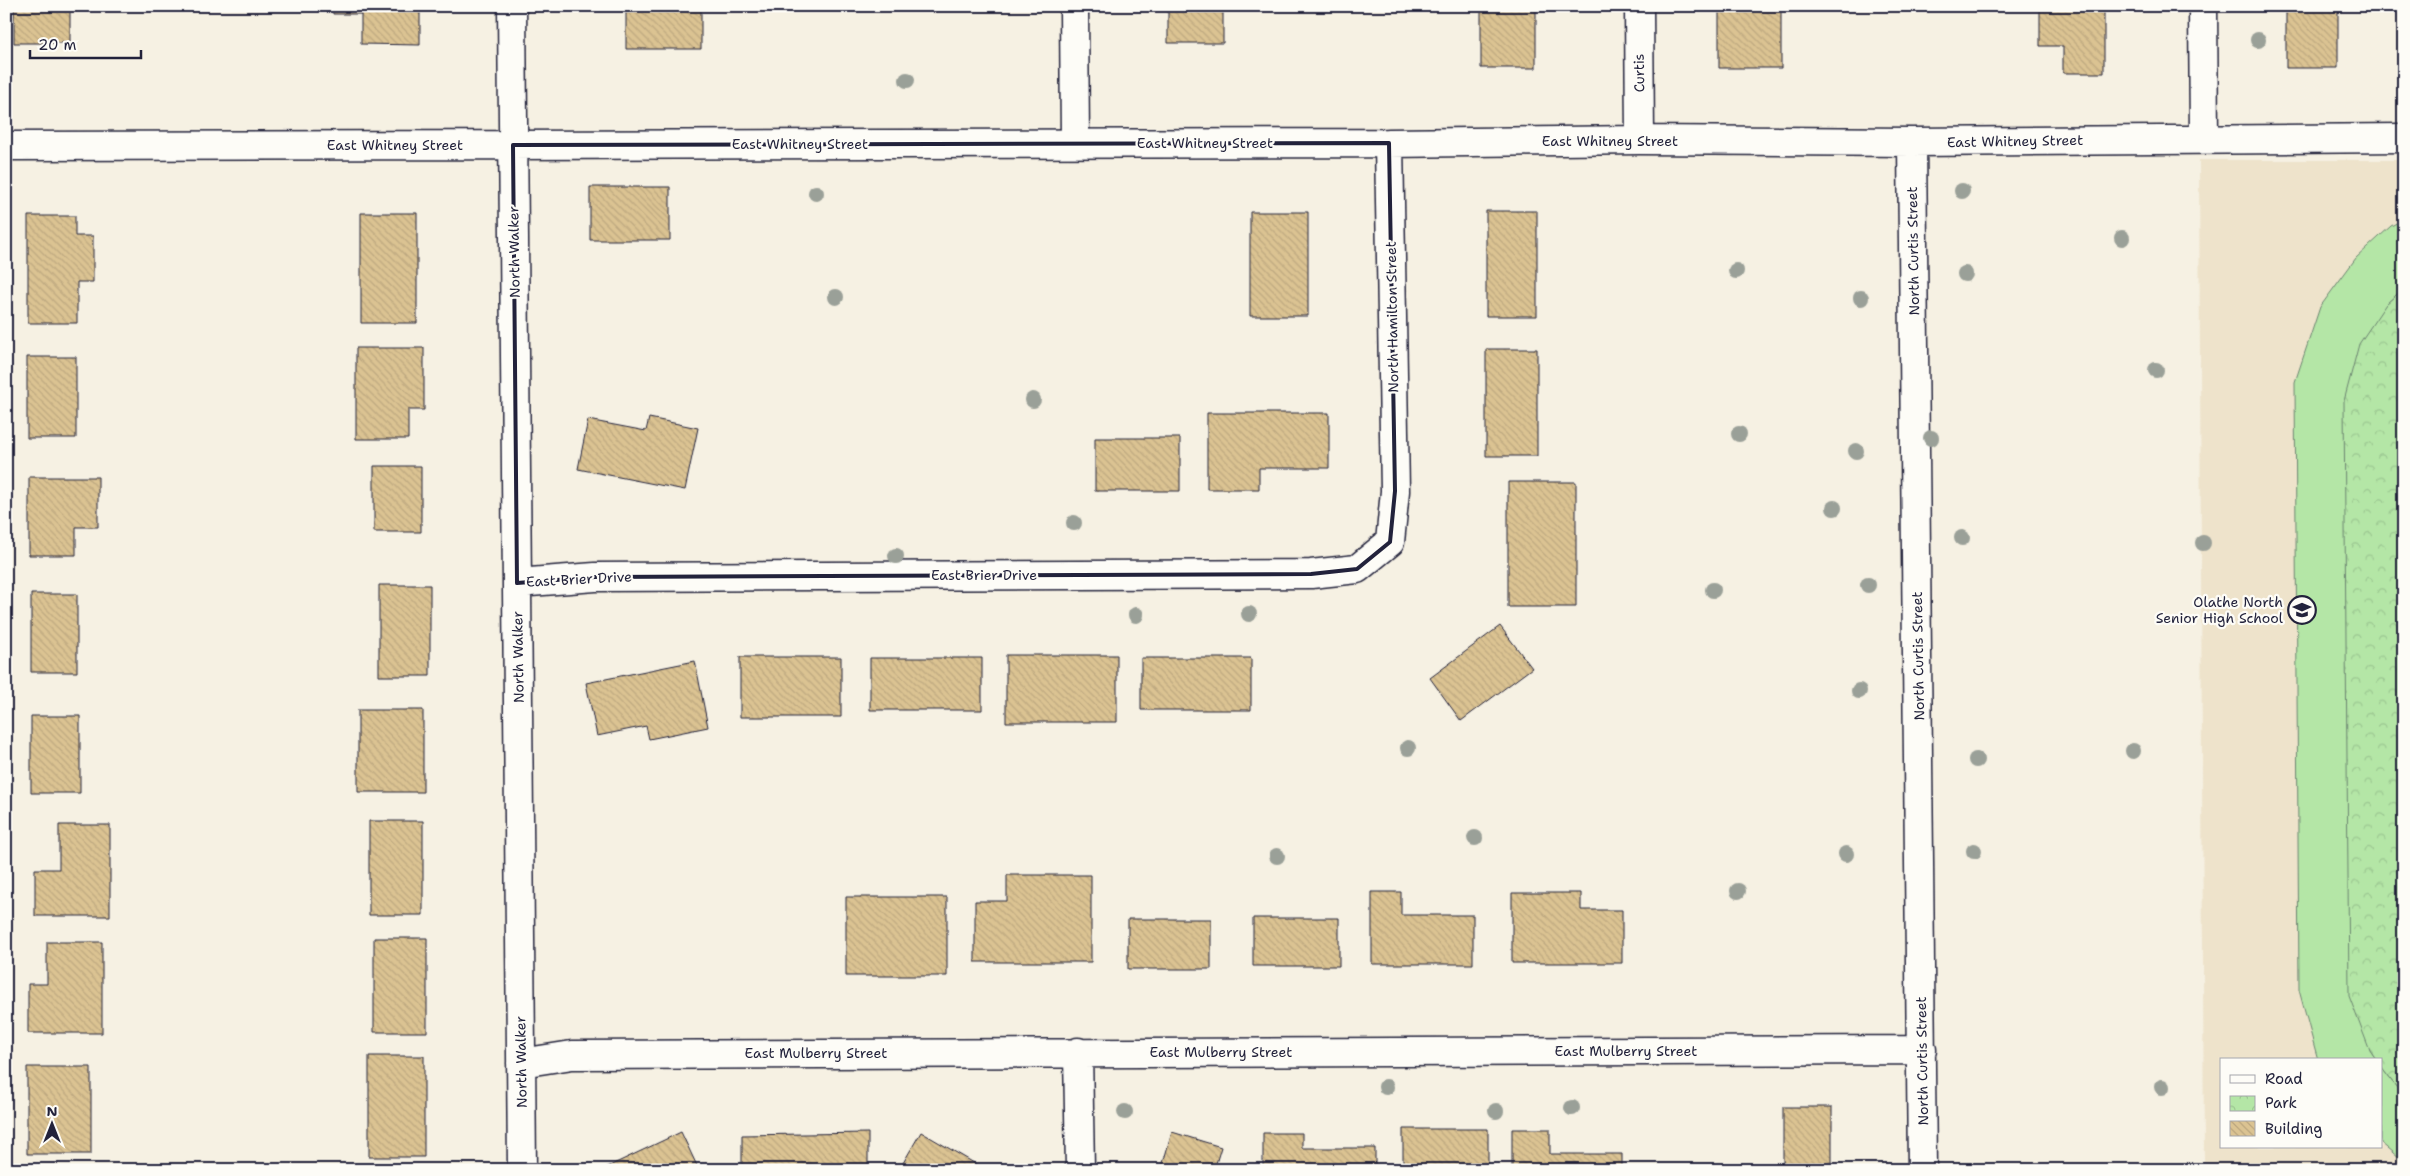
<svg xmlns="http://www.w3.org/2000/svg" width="2410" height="1176" font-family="'Shantell Sans',sans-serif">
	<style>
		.built { fill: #eee3cb; fill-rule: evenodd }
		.grass { fill: #b4e6a6; stroke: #6b8470 }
		.park { fill: url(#park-crowns); stroke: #6b8470 }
		.building { fill: url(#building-back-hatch); stroke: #22223b }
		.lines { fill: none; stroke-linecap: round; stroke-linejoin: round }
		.street-casing { stroke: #22223b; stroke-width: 31 }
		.street { stroke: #fdfcf7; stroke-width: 28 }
		.tree { fill: #9aa098 }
		.marked { fill: none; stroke: #22223b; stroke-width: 4; stroke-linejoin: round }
		.labels { text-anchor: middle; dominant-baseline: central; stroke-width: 4.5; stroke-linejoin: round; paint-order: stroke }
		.street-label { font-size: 14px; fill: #22223b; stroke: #fdfcf7 }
		.poi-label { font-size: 14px; fill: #22223b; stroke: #fdfcf7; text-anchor: end }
	</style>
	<defs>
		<pattern id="park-crowns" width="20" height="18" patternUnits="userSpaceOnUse" patternTransform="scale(1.25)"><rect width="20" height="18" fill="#b4e6a6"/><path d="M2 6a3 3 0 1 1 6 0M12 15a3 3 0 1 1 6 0" fill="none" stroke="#9ac590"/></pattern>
		<pattern id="building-back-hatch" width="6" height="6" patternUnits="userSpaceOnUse" patternTransform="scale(1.25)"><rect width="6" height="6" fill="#dbc392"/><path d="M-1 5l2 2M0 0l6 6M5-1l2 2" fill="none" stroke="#bca77f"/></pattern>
	</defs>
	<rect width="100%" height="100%" fill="#f6f1e3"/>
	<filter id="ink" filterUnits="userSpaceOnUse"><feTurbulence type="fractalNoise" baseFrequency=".02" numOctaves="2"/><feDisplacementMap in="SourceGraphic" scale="10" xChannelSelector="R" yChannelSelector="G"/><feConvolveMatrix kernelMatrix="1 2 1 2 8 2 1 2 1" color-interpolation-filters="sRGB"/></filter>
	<g filter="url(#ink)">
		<path class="built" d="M2199,160H2404V1170H2204ZM2221,1060H2381V1147H2221Z"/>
		<path class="grass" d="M2404,219V288L2386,304L2370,1051L2376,1060H2318L2299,990L2295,382L2320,307L2356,258L2391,226Z
			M2381,1067L2404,1097V1162L2381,1143Z"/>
		<path class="park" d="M2404,288V1097L2381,1067V1060H2376L2370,1051L2349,996L2344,401L2359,344L2386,304Z"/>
		<path class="building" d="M14,6H70V43H14Z
			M333,6H420V45L361,44V14H333Z
			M626,6H701V49H626Z
			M1168,6H1223V43H1168Z
			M1481,6H1536V68H1481Z
			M1719,6H1781V68H1719Z
			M2040,6H2104V73H2063V46H2040Z
			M2286,6H2338V68H2286Z
			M590,187H670V240H590Z
			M1486,211H1537V316H1486Z
			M1250,212H1308V316H1250Z
			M361,213H417V323H361Z
			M28,216H75V236H93V282H77V323H28Z
			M356,348H424V410H408V439H356Z
			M1486,349H1537V456H1486Z
			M27,357H76V438H27Z
			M1207,413H1329V468H1259V489H1207Z
			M649,418L698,428L685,490L578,469L588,420L646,431Z
			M1095,438H1180V491H1095Z
			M374,466H421V532H374Z
			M29,477H98V527H76V555H29Z
			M1508,482H1576V607H1508Z
			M379,585H430V676H379Z
			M31,594H77V672H31Z
			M1500,626L1532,668L1461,721L1430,678Z
			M1006,655H1117V722H1006Z
			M740,657H841V717H740Z
			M870,658H982V710H870Z
			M1141,658H1251V710H1141Z
			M695,661L708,727L649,739L646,726L597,736L586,683Z
			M358,710H423V792H358Z
			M31,716H80V793H31Z
			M369,821H423V915H369Z
			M59,825H110V916H35V869H59Z
			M1007,875H1091V962H975V901H1007Z
			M1372,892H1401V915H1473V964H1372Z
			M1512,893H1581V910H1622V963H1512Z
			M846,897H947V976H846Z
			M1253,918H1339V966H1253Z
			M1128,919H1211V969H1128Z
			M374,938H427V1032H374Z
			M47,942H102V1033H28V984H47Z
			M369,1056H424V1157H369Z
			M27,1067H91V1154H27Z
			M1783,1107H1832V1170H1783Z
			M1403,1129H1488V1170H1403Z
			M1512,1129H1550V1154H1622V1170H1512Z
			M681,1132L699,1170H601Z
			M921,1132L986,1170H899Z
			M1172,1132L1221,1147L1214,1170H1161Z
			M868,1133V1170H742V1135Z
			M1263,1133H1302V1148H1375V1170H1263Z"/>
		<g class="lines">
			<defs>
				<path id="street" d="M512,6L522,1170
					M1074,6L1075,143
					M1639,6L1640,140
					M2203,6L2204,139
					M1912,142L1922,1170
					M6,146L1389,143L1640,140L1912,142L2404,138
					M517,583L595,577L1311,574L1357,569L1390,542L1395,491L1389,143
					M1078,1052L1080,1170
					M521,1063L572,1055L1922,1050"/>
			</defs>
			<use href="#street" class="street-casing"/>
			<use href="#street" class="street"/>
		</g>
		<g class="tree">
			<circle cx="2258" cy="40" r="8"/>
			<circle cx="907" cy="80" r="8"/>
			<circle cx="1962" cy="191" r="8"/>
			<circle cx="816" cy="193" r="8"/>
			<circle cx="2122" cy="238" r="8"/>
			<circle cx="1736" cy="271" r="8"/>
			<circle cx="1965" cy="274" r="8"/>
			<circle cx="836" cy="297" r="8"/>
			<circle cx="1861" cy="298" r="8"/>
			<circle cx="2156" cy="370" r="8"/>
			<circle cx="1033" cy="400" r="8"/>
			<circle cx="1739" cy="434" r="8"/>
			<circle cx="1931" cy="438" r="8"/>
			<circle cx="1856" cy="451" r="8"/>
			<circle cx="1834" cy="508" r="8"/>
			<circle cx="1074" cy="523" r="8"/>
			<circle cx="1962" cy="538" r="8"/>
			<circle cx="2203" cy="543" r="8"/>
			<circle cx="896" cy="556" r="8"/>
			<circle cx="1868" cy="585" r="8"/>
			<circle cx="1713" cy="590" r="8"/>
			<circle cx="1249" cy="614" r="8"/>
			<circle cx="1136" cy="615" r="8"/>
			<circle cx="1859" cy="691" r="8"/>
			<circle cx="1408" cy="748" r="8"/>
			<circle cx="2133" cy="751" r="8"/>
			<circle cx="1976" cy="760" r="8"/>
			<circle cx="1475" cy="838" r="8"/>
			<circle cx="1974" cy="851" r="8"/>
			<circle cx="1846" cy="854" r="8"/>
			<circle cx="1277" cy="856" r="8"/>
			<circle cx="1738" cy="891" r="8"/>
			<circle cx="1386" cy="1087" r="8"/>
			<circle cx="2162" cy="1087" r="8"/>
			<circle cx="1572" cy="1108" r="8"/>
			<circle cx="1496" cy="1111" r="8"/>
			<circle cx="1125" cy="1112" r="8"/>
		</g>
	</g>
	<path class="marked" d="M1389,143L1395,491L1390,542L1357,569L1311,574L595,577L517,583L513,145Z"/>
	<defs>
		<symbol id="school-ring" viewBox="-11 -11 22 22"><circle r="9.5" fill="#fdfcf7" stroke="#22223b" stroke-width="1.5"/><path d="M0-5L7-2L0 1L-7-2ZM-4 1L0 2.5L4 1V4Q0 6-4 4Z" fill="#22223b"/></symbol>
	</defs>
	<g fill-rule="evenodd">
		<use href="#school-ring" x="2286" y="594" width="32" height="32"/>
	</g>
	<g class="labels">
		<g class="street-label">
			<text transform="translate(1639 73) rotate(-91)">Curtis</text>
			<text x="1610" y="141">East Whitney Street</text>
			<text transform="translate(2015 141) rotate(-1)">East Whitney Street</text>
			<text x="1205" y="143">East Whitney Street</text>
			<text x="800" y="144">East Whitney Street</text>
			<text x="395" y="145">East Whitney Street</text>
			<text transform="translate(1913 251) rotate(-91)">North Curtis Street</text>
			<text transform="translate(514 252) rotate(-91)">North Walker</text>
			<text transform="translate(1392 317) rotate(-91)">North Hamilton Street</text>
			<text x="984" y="575">East Brier Drive</text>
			<text transform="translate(579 579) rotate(-3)">East Brier Drive</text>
			<text transform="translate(1918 656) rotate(-91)">North Curtis Street</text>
			<text transform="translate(518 657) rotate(-91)">North Walker</text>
			<text x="1626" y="1051">East Mulberry Street</text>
			<text x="1221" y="1052">East Mulberry Street</text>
			<text x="816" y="1053">East Mulberry Street</text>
			<text transform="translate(1922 1061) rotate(-91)">North Curtis Street</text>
			<text transform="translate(521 1062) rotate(-91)">North Walker</text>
		</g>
		<g class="poi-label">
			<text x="2283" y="602">Olathe North<tspan x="2283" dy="16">Senior High School</tspan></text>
		</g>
	</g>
	<rect width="2410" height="1176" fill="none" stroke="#fdfcf7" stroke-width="25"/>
	<rect x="12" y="12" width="2385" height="1151" fill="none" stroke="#22223b" stroke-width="2" filter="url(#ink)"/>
	<rect x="2220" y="1058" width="162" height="90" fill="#fdfcf7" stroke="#a5a5ac"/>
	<rect x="2230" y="1075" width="25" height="8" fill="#fdfcf7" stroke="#a5a5ac"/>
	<text x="2265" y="1084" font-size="15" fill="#22223b">Road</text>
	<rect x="2230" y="1096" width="25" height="15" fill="url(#park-crowns)" stroke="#a5a5ac"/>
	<text x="2265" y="1108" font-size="15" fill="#22223b">Park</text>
	<rect x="2230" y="1121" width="25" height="15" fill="url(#building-back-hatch)" stroke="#a5a5ac"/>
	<text x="2265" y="1134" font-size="15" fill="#22223b">Building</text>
	<g transform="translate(52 1124)" stroke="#fdfcf7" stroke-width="4" paint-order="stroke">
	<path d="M0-4L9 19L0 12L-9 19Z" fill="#22223b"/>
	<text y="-8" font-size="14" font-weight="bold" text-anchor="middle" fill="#22223b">N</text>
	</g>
	<path d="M30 50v8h111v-8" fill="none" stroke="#22223b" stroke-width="2.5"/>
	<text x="38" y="50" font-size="15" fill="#22223b" stroke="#fdfcf7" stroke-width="4" paint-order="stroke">20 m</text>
</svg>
